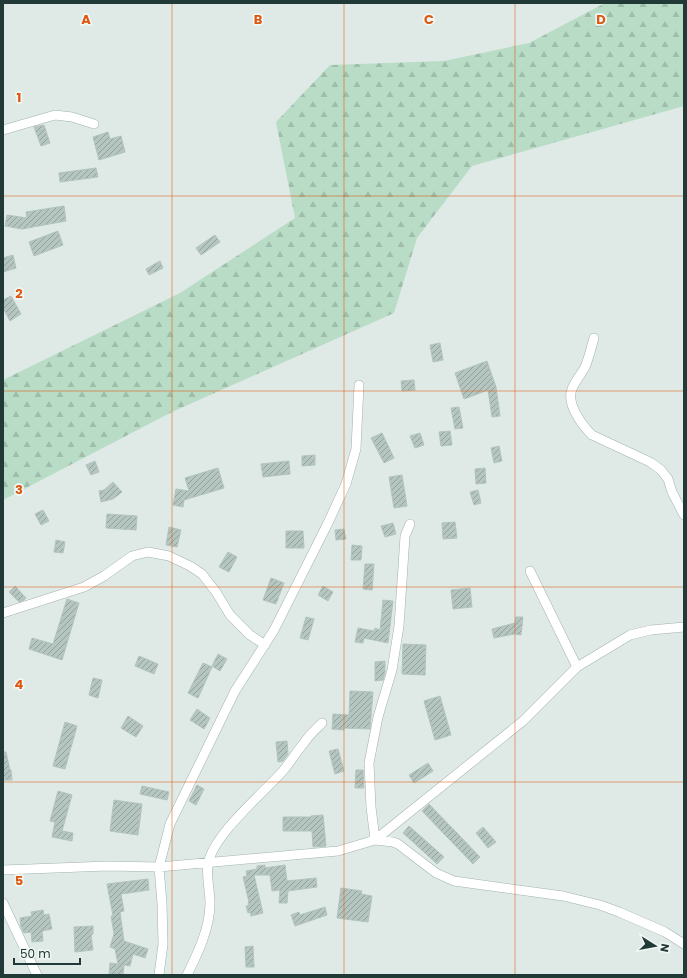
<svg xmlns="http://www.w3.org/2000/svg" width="687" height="978" font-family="Poppins,sans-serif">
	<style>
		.forest { fill: url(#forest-firs) }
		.building { fill: url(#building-hatch); stroke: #b2c4bf }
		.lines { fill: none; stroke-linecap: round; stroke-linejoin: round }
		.minor-casing { stroke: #a2b2af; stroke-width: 10 }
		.minor { stroke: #fff; stroke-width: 9 }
		.grid { fill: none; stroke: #de570e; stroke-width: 1; stroke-opacity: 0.55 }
		.grid-label { font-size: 13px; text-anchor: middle; font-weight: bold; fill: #de570e; stroke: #f0f7f4; stroke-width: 3.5; stroke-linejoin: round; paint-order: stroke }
	</style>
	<defs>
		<pattern id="forest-firs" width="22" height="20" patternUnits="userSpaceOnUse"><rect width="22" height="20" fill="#b8dcc6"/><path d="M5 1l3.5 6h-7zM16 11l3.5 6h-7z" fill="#9ebeab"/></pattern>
		<pattern id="building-hatch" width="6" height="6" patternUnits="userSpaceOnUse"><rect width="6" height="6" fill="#b5c5c0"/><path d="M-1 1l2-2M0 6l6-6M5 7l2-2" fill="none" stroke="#93a19d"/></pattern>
	</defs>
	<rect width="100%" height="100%" fill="#dfeae7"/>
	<path class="forest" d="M605,3H684V106L472,166L417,238L394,313L172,412L3,500V380L180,293L295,218L276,122L330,65L444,61L529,43Z"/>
	<path class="building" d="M44,125L50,143L41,146L34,127Z
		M108,132L110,139L121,136L125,152L99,160L93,137Z
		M96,168L98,177L60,182L59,173Z
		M64,206L66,221L22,229L5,226L7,215L27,218L26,212Z
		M58,231L63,245L34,256L29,242Z
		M215,235L220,242L201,255L196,248Z
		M13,255L16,268L3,272V258Z
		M160,261L163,268L149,275L146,269Z
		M11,296L21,314L10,321L3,308V300Z
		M440,343L443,360L433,362L430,345Z
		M487,361L496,387L500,416L492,417L488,390L464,399L455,373Z
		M414,380L415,390L402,391L401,381Z
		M459,407L463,428L455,429L451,408Z
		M450,431L452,445L441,446L439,432Z
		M382,433L394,458L384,463L371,438Z
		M420,433L424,445L415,448L410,436Z
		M499,446L502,461L494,463L491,448Z
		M315,455V465L302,466V456Z
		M95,461L99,472L91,475L86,465Z
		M289,461L290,474L263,477L261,464Z
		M218,468L224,488L184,500L183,507L173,505L176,489L189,491L185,478Z
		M485,468L486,483L476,484L475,469Z
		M402,475L407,506L394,508L389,477Z
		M113,482L122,492L113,499L101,502L99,491L104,490Z
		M478,490L481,503L474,505L470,492Z
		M43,510L49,521L41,525L35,514Z
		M107,514L137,516L136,530L106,528Z
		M455,522L457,538L443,539L442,523Z
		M393,523L396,534L385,537L381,526Z
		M169,527L181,530L177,547L166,545Z
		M344,529L346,539L336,540L335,530Z
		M286,531H303L304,548H286Z
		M56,540L65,542L63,553L54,552Z
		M352,545L362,546L361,560H351Z
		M228,552L237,557L229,572L219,567Z
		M365,564H374L372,590L363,589Z
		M271,578L284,583L276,604L263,600Z
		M15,586L26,598L24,600L19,602L9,592Z
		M323,586L333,592L328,601L318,595Z
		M470,588L472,607L453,609L451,590Z
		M67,599L79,603L62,660L29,649L32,638L53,644Z
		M383,600L393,601L388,643L364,638L363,643L355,642L358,628L374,631L375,628L380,630Z
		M306,617L314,619L308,640L300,638Z
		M516,617H523L521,635L514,634L494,638L492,629L515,623Z
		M403,644L426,645L425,675L402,674Z
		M218,654L227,659L220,671L212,666Z
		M139,656L158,664L154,674L135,666Z
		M385,661V672L383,680L375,681V662Z
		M203,663L212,667L198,698L188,693Z
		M93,678L102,680L98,698L89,695Z
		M350,691L373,692L370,729L344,728V730L332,729L333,714L349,715Z
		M440,696L451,735L435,740L424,701Z
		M197,709L210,718L204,729L190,720Z
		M128,716L143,726L136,737L121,728Z
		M65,722L77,726L65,769L53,766Z
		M287,741L288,754L283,761L278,762L276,742Z
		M338,749L344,771L335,774L329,751Z
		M3,752H6L10,770H11L12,780H3Z
		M428,763L433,771L414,783L409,775Z
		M356,770H363L364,788H355Z
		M197,785L204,789L196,805L189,801Z
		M142,786L169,792L167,800L140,794Z
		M58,791L72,795L62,831L73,833L72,841L52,837L55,822L50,821Z
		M114,800L142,804L138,835L110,831Z
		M429,804L480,857L473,864L422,811Z
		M323,815L326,846L313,847L312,831H283V817H311V816Z
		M409,826L444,857L437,864L403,833Z
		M483,827L496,842L488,848L476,833Z
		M265,865V868L285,865L287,881L316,878L317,887L288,891L287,903H279L280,890L272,891L270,875H254L263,913L251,916L250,912L248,913L246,906L249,905L248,902H249L243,877L247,876L246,871L257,869V866Z
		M148,879L149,890L121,894L124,911L120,912L124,941L148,949L145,958L133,954L130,966L124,965L123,975H109L110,963L118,964L115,949L110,947L114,934L111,916H113L107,884Z
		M341,888L362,891L361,894L372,896L368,922L337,918Z
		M325,907L327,915L295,926L291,915L299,912L300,915Z
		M43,910L44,915L49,914L52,929L42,931L43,941L32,942L31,932L24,933L21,927L20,918L32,916L31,912Z
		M93,926V934L91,935L93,950L75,952L74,927Z
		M253,946L254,967H246L245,947Z"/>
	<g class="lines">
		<defs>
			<path id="minor" d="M3,130L55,115L72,117L94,124
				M594,338C591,348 589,358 585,367C581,375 575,381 572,389C566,404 582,425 592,435L650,462L661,470L668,479L672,492L684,515
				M530,571L577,667
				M3,613L84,587L104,576L132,556L148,552L169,556L190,566L202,574L216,592L230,615L250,635L265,645
				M375,840L523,721L577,667L630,635L651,630L684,627
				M375,840L371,807L369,763L378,717L392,670L399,626L405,536L410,524
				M3,870L108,866L159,867L338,851L375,840L393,842L398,844L436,873L454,881L563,896L600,905L619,912L665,932L684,944
				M3,903L37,975
				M159,975L163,944L162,903L159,867L170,824L235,691L274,630L327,525L346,484L356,449L359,385
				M187,975C198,953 210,928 210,903C210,891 206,875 208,864C213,835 262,794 282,772C290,763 296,752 304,743C309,735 316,729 322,723"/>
		</defs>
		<use href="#minor" class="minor-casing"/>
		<use href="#minor" class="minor"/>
	</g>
	<path class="grid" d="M172,3V975M344,3V975M515,3V975M3,196H684M3,391H684M3,587H684M3,782H684"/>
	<g class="grid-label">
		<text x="86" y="24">A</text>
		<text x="258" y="24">B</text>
		<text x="429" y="24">C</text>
		<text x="601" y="24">D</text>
		<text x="19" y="102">1</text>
		<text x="19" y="298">2</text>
		<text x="19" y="494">3</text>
		<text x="19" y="689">4</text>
		<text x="19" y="885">5</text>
	</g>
	<rect width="687" height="978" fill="none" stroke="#213a37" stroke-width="8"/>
	<g transform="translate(655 946) rotate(101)" stroke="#f0f7f4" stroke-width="3" paint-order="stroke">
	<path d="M0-3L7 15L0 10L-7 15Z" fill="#213a37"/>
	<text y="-6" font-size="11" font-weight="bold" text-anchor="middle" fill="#213a37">N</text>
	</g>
	<path d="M14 958v6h66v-6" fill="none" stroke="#213a37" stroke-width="2"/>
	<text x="20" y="958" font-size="12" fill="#213a37" stroke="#f0f7f4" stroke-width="3" paint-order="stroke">50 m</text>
</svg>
